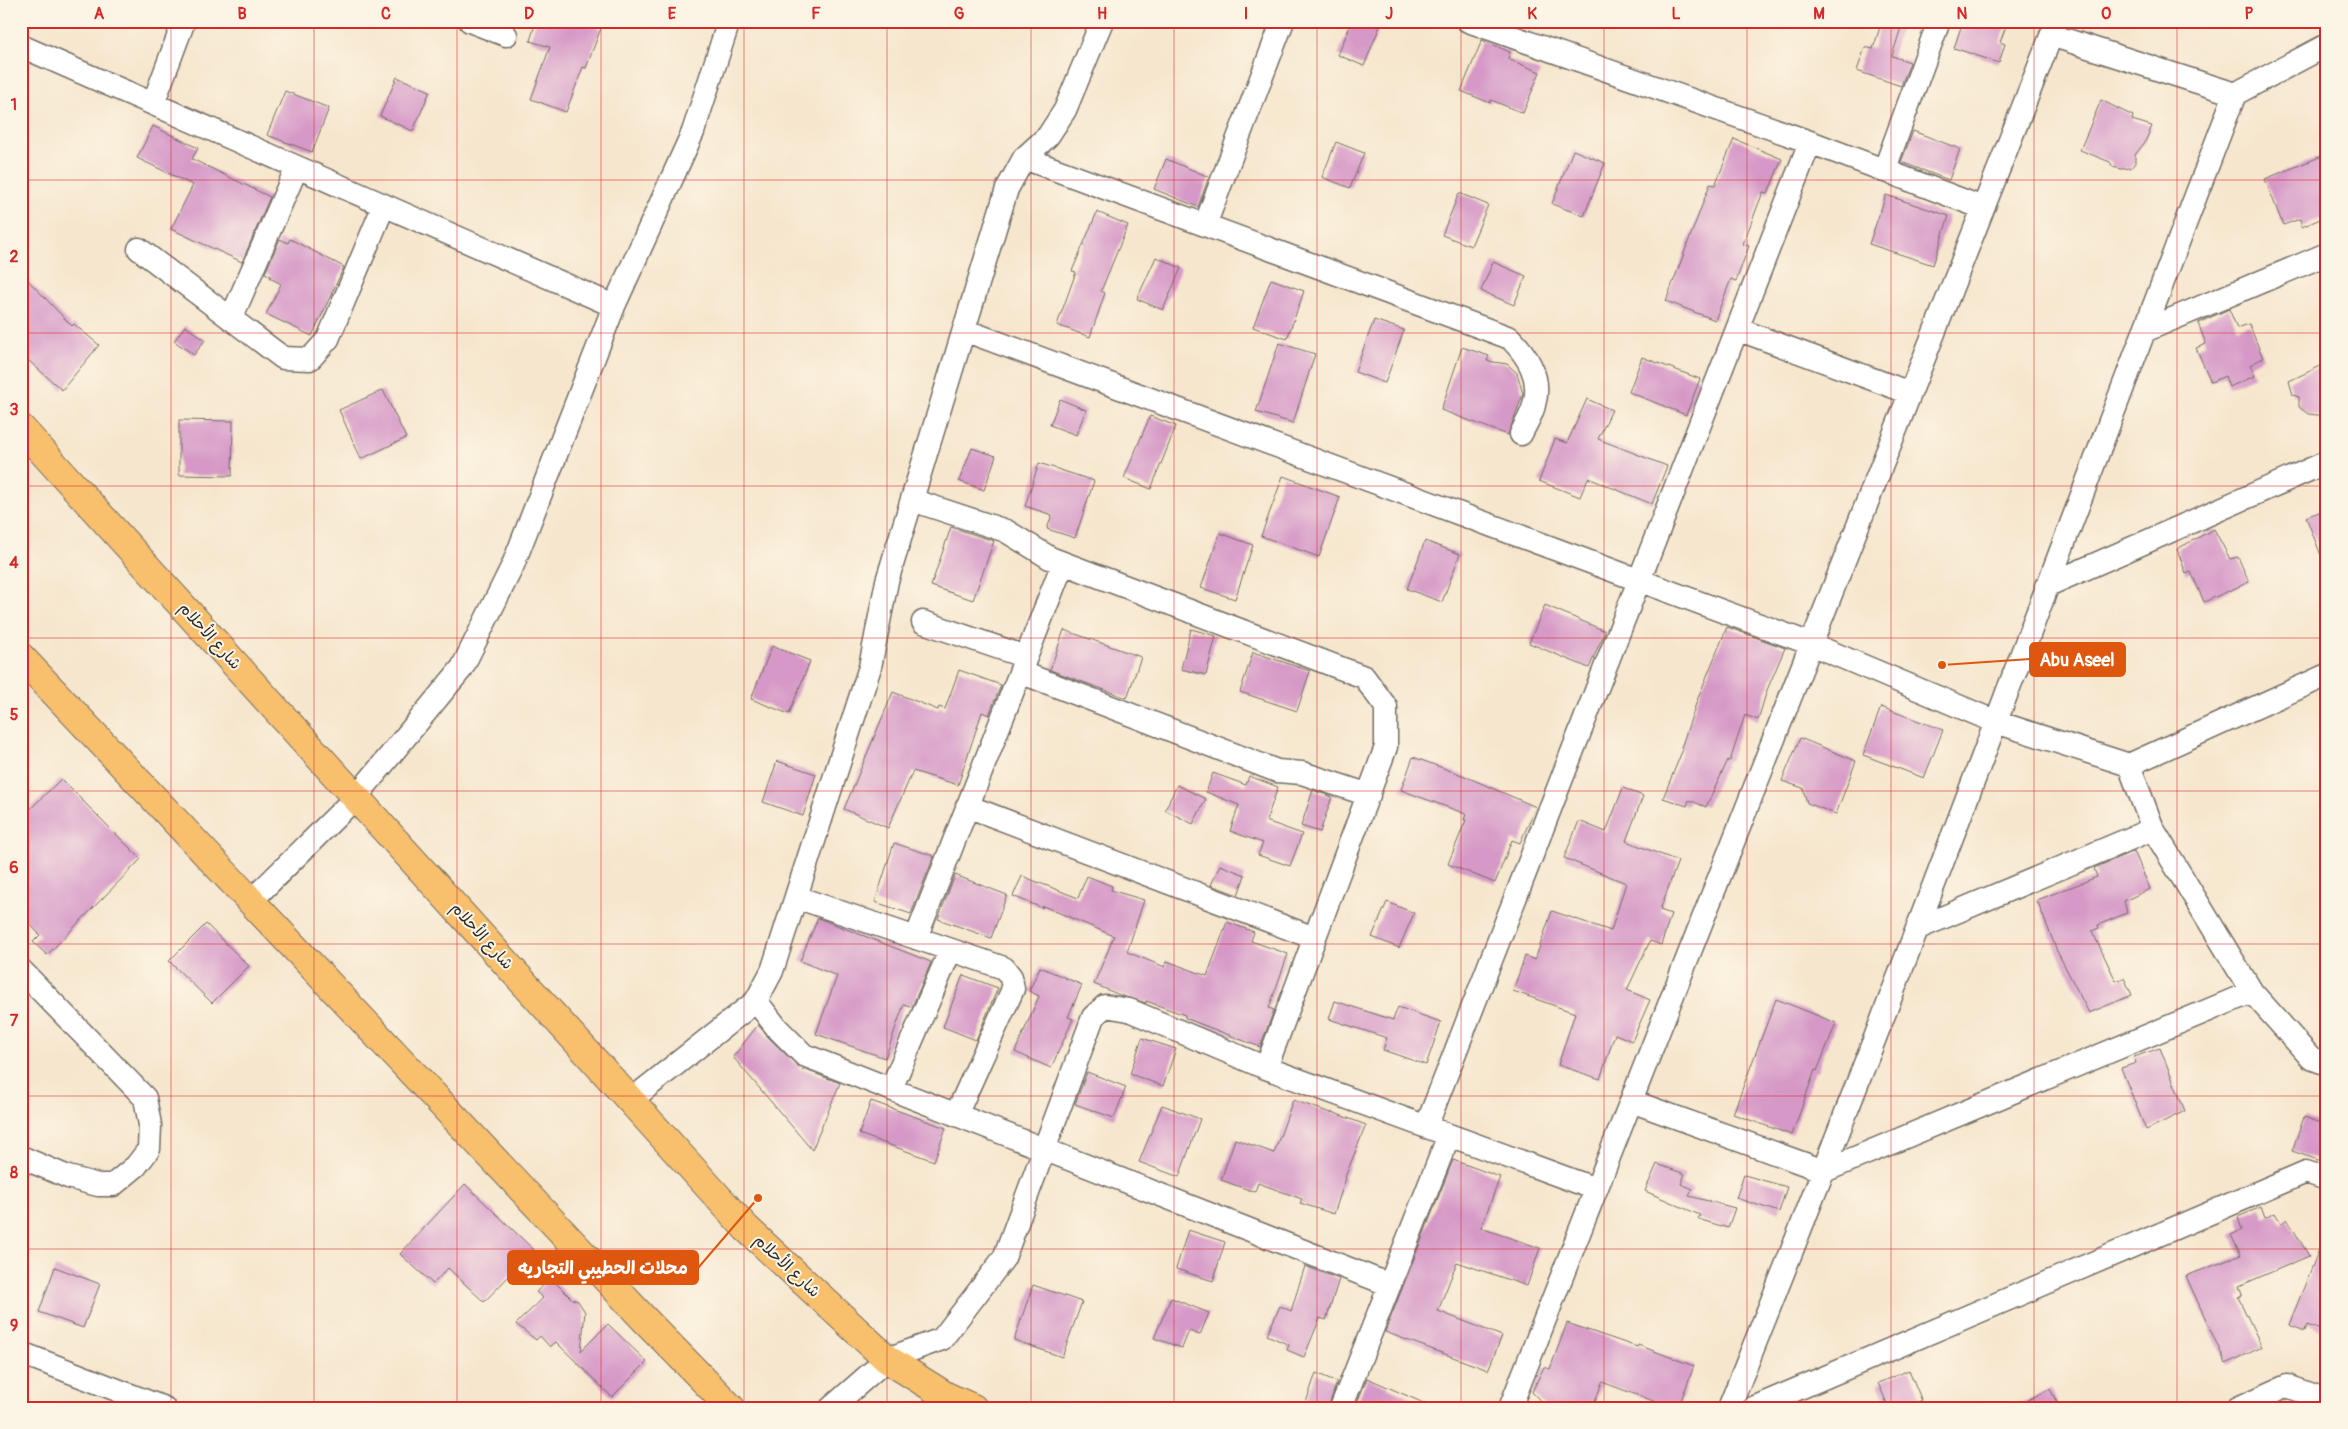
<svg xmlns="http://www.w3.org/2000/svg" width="2348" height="1429" font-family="Pangolin,'Playpen Sans Arabic',sans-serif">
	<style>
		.building { fill: #d699c7 }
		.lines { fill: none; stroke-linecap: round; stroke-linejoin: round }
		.street-casing { stroke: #726c64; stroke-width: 25 }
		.primary-casing { stroke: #726c64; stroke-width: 30 }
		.street { stroke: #fff; stroke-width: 22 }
		.primary { stroke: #f8bf6c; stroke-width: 28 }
		.grid { fill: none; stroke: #d62828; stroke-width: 1; stroke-opacity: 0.55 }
		.labels { text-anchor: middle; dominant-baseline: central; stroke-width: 4; stroke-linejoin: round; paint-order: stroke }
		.street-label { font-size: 16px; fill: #2b2b2b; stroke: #fcf5e5 }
		.leader { fill: none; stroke: #df570e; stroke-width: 2 }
		.callout-dot { fill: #df570e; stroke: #fcf5e5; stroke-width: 2 }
		.callout { fill: #df570e; stroke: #df570e; stroke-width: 2 }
		.callout-label { font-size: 18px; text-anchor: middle; font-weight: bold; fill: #fff }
		.neatline { fill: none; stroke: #d62828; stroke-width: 2 }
		.grid-label { font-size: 16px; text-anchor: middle; font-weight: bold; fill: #d62828 }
	</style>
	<rect width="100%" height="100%" fill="#fcf5e5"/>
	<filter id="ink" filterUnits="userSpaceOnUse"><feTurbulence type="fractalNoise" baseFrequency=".02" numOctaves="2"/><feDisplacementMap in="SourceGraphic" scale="10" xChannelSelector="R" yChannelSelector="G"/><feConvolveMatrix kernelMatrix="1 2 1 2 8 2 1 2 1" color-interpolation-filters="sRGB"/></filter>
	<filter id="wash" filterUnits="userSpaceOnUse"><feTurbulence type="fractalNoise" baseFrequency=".0096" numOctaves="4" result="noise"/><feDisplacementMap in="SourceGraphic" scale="20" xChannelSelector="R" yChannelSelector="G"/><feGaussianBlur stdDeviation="1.12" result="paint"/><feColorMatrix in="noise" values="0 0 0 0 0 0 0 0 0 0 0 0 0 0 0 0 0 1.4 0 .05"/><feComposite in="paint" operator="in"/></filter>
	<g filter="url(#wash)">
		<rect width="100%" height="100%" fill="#f6e6cd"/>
		<g id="blocks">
			<path class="building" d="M536,21H581L601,28L586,68L583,67L566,112L531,99L550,47L530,41Z
				M1352,21H1382L1364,66L1338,55Z
				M1882,21H1903L1892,56L1910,62L1901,86L1857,71L1865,47L1873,49Z
				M1963,21H2008L2000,42L2005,44L1999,63L1954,48Z
				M1482,40L1510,52L1508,59L1540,72L1523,113L1491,100L1490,103L1461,91Z
				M397,77L430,91L413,131L380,116Z
				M285,91L329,108L312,152L267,135Z
				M2101,100L2133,116L2132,120L2152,126L2145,142L2135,155V163L2131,168L2121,169L2113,167L2110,162L2080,150Z
				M153,126L198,148L192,159L270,197L242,262L171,229L193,185L137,158Z
				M1913,131L1960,149L1949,180L1901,162Z
				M1734,139L1782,159L1768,193L1763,192L1743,244L1749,246L1736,281L1731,279L1715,320L1666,301L1710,184L1715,185Z
				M1336,142L1364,153L1350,188L1322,177Z
				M1573,150L1605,163L1584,216L1552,204Z
				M2327,154V216L2302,227L2300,219L2283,225L2265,179Z
				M1166,159L1209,177L1198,207L1154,189Z
				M1459,193L1488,205L1471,246L1442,235Z
				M1886,195L1949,216L1933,265L1869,244Z
				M1097,212L1128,225L1101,291L1105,293L1090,337L1057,325L1076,272L1072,271Z
				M280,239L288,243L290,239L344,267L312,336L266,314L281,284L270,278L271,276L265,273Z
				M1156,257L1181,268L1163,310L1137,299Z
				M1493,262L1526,276L1514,305L1481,291Z
				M21,273L72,326L74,324L99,345L62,390L21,354Z
				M1271,279L1304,291L1287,339L1253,327Z
				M2229,309L2237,328L2249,324L2263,358L2250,365L2255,376L2229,387L2225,376L2211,382L2196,348L2206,344L2198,323Z
				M1374,320L1404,330L1385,383L1355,372Z
				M185,326L205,340L194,355L174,341Z
				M1279,343L1315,354L1293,423L1256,412Z
				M1462,347L1489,356L1487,361L1507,364L1517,373L1523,394L1508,435L1441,410Z
				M1642,357L1700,379L1686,415L1629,392Z
				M2327,363V416L2308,414L2299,407V397L2293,395L2289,381Z
				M383,390L406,438L361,459L339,410Z
				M1060,399L1086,410L1076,435L1050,425Z
				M1587,399L1612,410L1598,439L1667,466L1652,504L1588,478L1580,497L1539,481L1555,439L1567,443Z
				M1150,416L1176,426L1151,489L1124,478Z
				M179,420L233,421L232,476L179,475Z
				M972,448L996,456L984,490L959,481Z
				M1039,463L1094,481L1075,538L1047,529L1052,515L1025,506Z
				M1283,476L1340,497L1319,557L1261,536Z
				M2327,509V568H2326L2306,517Z
				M951,527L994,541L973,600L931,586Z
				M2214,529L2230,559L2238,557L2249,582L2204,602L2191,572L2186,574L2177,549Z
				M1220,533L1253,545L1235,599L1201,588Z
				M1425,541L1460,554L1442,602L1407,589Z
				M1545,605L1605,631L1589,668L1529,643Z
				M1727,627L1785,648L1767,690L1758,720L1745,715L1730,761L1728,760L1706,807L1689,800L1687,806L1663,798L1683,749L1681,748L1698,698Z
				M1191,629L1216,636L1206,675L1181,669Z
				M1064,630L1141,657L1127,698L1050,670Z
				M772,646L810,661L789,714L751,699Z
				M1253,652L1310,671L1297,711L1240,692Z
				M959,670L1001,685L989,715L982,712L958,785L913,771L888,828L844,809L893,692L938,710L939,707L945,709Z
				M1881,707L1943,730L1924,778L1863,755Z
				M1800,738L1856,761L1836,814L1807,803L1803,788L1782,781Z
				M1413,757L1462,775L1536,807L1520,843L1512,840L1495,883L1448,864L1466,820H1464L1466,814L1401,790Z
				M777,761L816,774L803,816L763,802Z
				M1213,773L1246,785L1249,776L1278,787L1266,821L1302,834L1290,866L1258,855L1263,843L1230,831L1239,805L1206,792Z
				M61,779L141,859L47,955L33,942L40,935L21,915V818Z
				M1177,785L1206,799L1193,824L1165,810Z
				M1623,788L1643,796L1626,841L1678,861L1660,910L1671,914L1661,945L1650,941L1627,990L1650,1000L1632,1041L1615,1034L1600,1079L1558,1065L1575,1013L1513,991L1525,956L1535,960L1552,911L1611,931L1626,883L1564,858L1579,821L1606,832Z
				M1313,790L1332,797L1320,832L1301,826Z
				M894,843L934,856L911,914L875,902Z
				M2134,851L2150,889L2124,901L2127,913L2098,925L2099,928L2092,931L2116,981L2124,978L2132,995L2089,1013L2057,951L2037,900L2097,877L2094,868Z
				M1220,865L1245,875L1238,895L1211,885Z
				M955,875L1007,895L991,938L938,919Z
				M1022,876L1078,898L1087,876L1112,886L1111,890L1144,900L1127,952L1165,967L1167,961L1207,976L1227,922L1254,932L1251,941L1288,954L1269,1008L1274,1010L1260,1047L1185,1018V1015L1146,1001V1003L1122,996L1094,984L1114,936L1043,906L1042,908L1013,896Z
				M1387,902L1414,913L1399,948L1372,937Z
				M818,918L931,962L912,1007L904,1004L885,1058L816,1034L837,976L800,961Z
				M206,924L249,966L212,1003L169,961Z
				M1040,967L1082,985L1068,1017L1073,1019L1051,1068L1015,1052L1039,996L1029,991Z
				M963,975L998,988L976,1040L943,1027Z
				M1776,999L1836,1023L1817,1071L1815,1070L1792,1135L1733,1114Z
				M1335,1001L1393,1020L1398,1007L1441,1022L1426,1065L1383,1050L1387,1038L1329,1019Z
				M758,1025L768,1037L803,1071V1069L840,1083L812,1150L733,1057Z
				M1142,1038L1176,1049L1163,1086L1130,1074Z
				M2160,1048L2185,1111L2146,1130L2121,1068L2136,1063L2134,1057Z
				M1087,1072L1126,1087L1114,1118L1075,1104Z
				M1293,1100L1331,1113L1332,1112L1366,1125L1345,1177L1346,1178L1334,1214L1300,1203L1302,1199L1258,1183L1255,1192L1221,1180L1235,1139L1274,1153Z
				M871,1101L946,1128L934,1161L859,1134Z
				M1162,1105L1200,1119L1179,1177L1139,1162Z
				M2304,1117L2327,1125V1163L2292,1151Z
				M1453,1160L1500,1177L1481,1228L1540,1248L1527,1286L1457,1262L1438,1311L1502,1336L1488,1370L1385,1332Z
				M1657,1164L1685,1174L1681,1184L1693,1189L1689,1196L1735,1208L1728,1228L1698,1219L1700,1215L1645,1191Z
				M1744,1175L1787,1187L1779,1212L1736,1198Z
				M465,1184L534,1250L484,1302L448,1268L433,1284L400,1254Z
				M2261,1207L2265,1218L2275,1213L2281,1224L2287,1219L2309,1256L2239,1286L2242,1295L2238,1297L2262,1347L2226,1364L2186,1276L2241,1255L2231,1235L2242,1230L2238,1217Z
				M1188,1230L1225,1242L1213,1281L1176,1269Z
				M2326,1232L2327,1332L2307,1325L2305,1331L2289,1325Z
				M1305,1266L1339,1279L1326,1320L1320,1318L1304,1357L1287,1350L1289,1345L1267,1335L1280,1306L1291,1311Z
				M55,1267L100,1284L83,1328L39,1312Z
				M551,1278L572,1299L578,1301L585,1312L581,1351L608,1324L647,1362L612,1397L556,1342L550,1347L540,1336L536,1340L516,1324L543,1298L536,1292Z
				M1033,1285L1082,1302L1062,1357L1014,1340Z
				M1171,1298L1209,1313L1200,1335L1189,1331L1182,1348L1154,1338Z
				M1567,1323L1637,1347L1638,1345L1694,1366L1678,1408H1672L1602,1382L1593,1408H1547L1532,1392L1544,1367L1550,1369Z
				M1909,1370L1922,1401L1907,1408H1889L1878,1383Z
				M1316,1373L1337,1382L1328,1408H1304Z
				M1367,1378L1435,1408H1355Z
				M2050,1389L2060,1408H2011Z"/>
		</g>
	</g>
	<g filter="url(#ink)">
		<use href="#blocks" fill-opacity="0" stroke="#726c64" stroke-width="1"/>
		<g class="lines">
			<defs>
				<path id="street" d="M470,21L506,35
					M1468,21L1810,142L1983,208
					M2051,35L2235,94
					M21,46L614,306
					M153,104L184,21
					M1024,158L1510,338C1528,356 1542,378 1534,405C1532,415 1525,425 1521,434
					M1884,171L1939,21
					M1205,225L1283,21
					M139,249L283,358L310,359L328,339L384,205
					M231,319L297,167
					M1737,329L1910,393
					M964,330L1811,644L1996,722L2129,765L2327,675
					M2144,331L2327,254
					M912,500L1006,531L1050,558L1364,677L1386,707V747L1266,1068
					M2046,586L2327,462
					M923,622L1026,657
					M1020,672L1277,771L1302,773L1369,795
					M2129,765L2153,829L2252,992L2311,1058L2327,1064
					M967,806L1314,938
					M796,897L1004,968L1011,977L1013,989L956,1115
					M251,901L356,797L462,668L513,565L614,306L693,132L729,21
					M1918,928L2153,829
					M916,938L1063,563
					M21,970L145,1098L150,1125L149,1149L136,1166L113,1185H98L68,1177L21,1157
					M756,1001L777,1028L804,1055L1390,1285
					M891,1089L950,951
					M631,1100L756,1001L772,971L870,667L887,581L1007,189L1024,158L1048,136L1065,110L1102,21
					M1631,1101L1824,1171L2252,992
					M1426,1127L1810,142
					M21,1353L164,1408
					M831,1408L887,1359L942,1339L1004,1258L1093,1017L1105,1006L1129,1010L1266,1068L1596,1189
					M1341,1408L1449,1135
					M1510,1408L2057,21
					M1729,1408C1905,972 2066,532 2235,94L2327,45
					M1753,1408L2306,1172L2327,1179
					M2238,1408L2287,1386L2327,1400"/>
				<path id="primary" d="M21,428L746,1228L887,1359L946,1396L973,1408
					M21,657L646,1321L731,1408"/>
			</defs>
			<use href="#street" class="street-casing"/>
			<use href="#primary" class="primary-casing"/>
			<use href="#street" class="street"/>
			<use href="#primary" class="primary"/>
		</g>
	</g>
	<path class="grid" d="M171,21V1408M314,21V1408M457,21V1408M601,21V1408M744,21V1408M887,21V1408M1031,21V1408M1174,21V1408M1317,21V1408M1461,21V1408M1604,21V1408M1747,21V1408M1891,21V1408M2034,21V1408M2177,21V1408M21,180H2327M21,333H2327M21,486H2327M21,638H2327M21,791H2327M21,944H2327M21,1096H2327M21,1249H2327"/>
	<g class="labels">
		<g class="street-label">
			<text transform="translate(210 636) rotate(48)">شارع الأحلام</text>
			<text transform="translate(482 936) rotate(48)">شارع الأحلام</text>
			<text transform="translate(787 1266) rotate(43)">شارع الأحلام</text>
		</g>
	</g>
	<path class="leader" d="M1942 665L2030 659M758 1198L698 1268"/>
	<g class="callout-dot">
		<circle cx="1942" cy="665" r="5"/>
		<circle cx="758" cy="1198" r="5"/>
	</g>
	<g class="callout">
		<rect x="2030" y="643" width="95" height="33" rx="5"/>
		<rect x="508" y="1251" width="190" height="33" rx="5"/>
	</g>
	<g class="callout-label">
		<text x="2077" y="666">Abu Aseel</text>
		<text x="603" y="1274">محلات الحطيبي التجاريه</text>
	</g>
	<rect width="2348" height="1429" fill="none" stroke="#fcf5e5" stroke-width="55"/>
	<rect x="28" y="28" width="2292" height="1374" class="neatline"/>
	<g class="grid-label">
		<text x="99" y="19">A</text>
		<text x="242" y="19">B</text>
		<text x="386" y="19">C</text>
		<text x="529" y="19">D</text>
		<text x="672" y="19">E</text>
		<text x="816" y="19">F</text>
		<text x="959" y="19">G</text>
		<text x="1102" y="19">H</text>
		<text x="1246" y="19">I</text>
		<text x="1389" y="19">J</text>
		<text x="1532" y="19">K</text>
		<text x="1676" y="19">L</text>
		<text x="1819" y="19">M</text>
		<text x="1962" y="19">N</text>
		<text x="2106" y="19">O</text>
		<text x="2249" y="19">P</text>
		<text x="14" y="110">1</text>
		<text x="14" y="262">2</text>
		<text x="14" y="415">3</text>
		<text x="14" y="568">4</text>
		<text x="14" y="720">5</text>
		<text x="14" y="873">6</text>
		<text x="14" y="1026">7</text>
		<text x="14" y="1178">8</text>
		<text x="14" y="1331">9</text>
	</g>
</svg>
